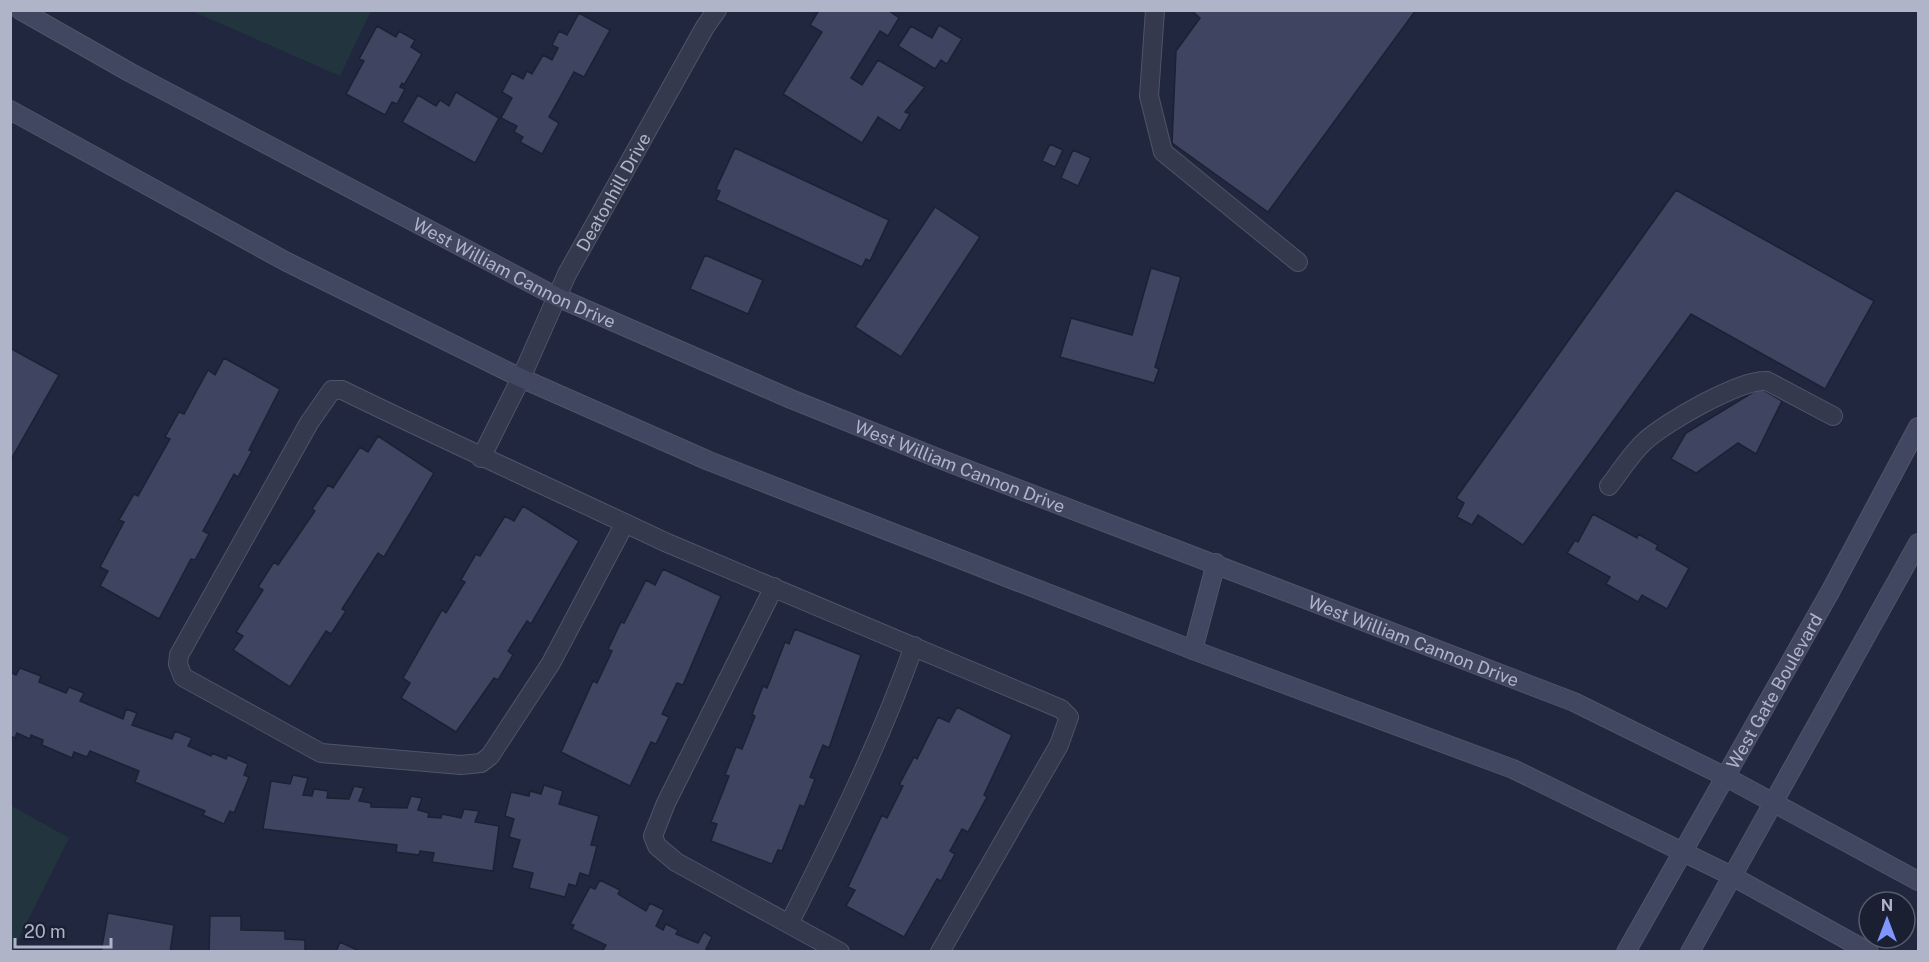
<svg xmlns="http://www.w3.org/2000/svg" width="1929" height="962" font-family="'Public Sans',sans-serif">
	<style>
		.green { fill: #22353f }
		.building { fill: #3f4560; stroke: #1c2134; stroke-width: 1.5 }
		.lines { fill: none; stroke-linecap: round; stroke-linejoin: round }
		.lane-casing { stroke: #505468; stroke-width: 20 }
		.street-casing { stroke: #505468; stroke-width: 20 }
		.secondary-casing { stroke: #505468; stroke-width: 20 }
		.lane { stroke: #34394d; stroke-width: 18 }
		.street { stroke: #34394d; stroke-width: 18 }
		.secondary { stroke: #424761; stroke-width: 18 }
		.labels { text-anchor: middle; dominant-baseline: central; stroke-width: 4.5; stroke-linejoin: round; paint-order: stroke }
		.street-label { font-size: 18px; fill: #b0b4c9; stroke: #1a1f32 }
	</style>
	<rect width="100%" height="100%" fill="#20273e"/>
	<path class="green" d="M192,11H371L340,76Z
		M10,805L69,838L12,952L10,951Z"/>
	<path class="building" d="M819,10H888L899,18L888,36L880,31L851,78L862,85L878,60L925,87L905,112L910,114L900,131L878,117L862,143L783,94L822,32L810,25Z
		M1191,10H1416L1268,212L1172,143L1176,51L1200,18Z
		M579,13L610,30L584,77L574,72L549,117L559,123L542,154L520,142L523,137L514,132L517,126L501,118L512,98L502,92L512,73L523,79L527,71L532,74L543,55L552,60L558,48L552,45L559,31L567,35Z
		M939,25L962,39L947,64L941,60L935,69L898,46L911,26L932,38Z
		M377,26L396,37L399,31L415,40L411,47L422,54L404,85L402,83L400,87L405,89L397,104L392,102L385,115L346,94L364,61L359,59Z
		M456,92L499,118L475,163L402,122L418,95L436,106L440,100L449,106Z
		M1050,144L1063,150L1055,167L1042,161Z
		M735,148L889,220L870,261L866,259L862,267L716,200L720,191L716,189Z
		M1073,150L1091,158L1078,186L1061,178Z
		M1676,190L1874,301L1825,389L1691,314L1523,545L1478,515L1472,525L1457,517L1464,503L1456,498Z
		M935,207L980,237L901,357L855,327Z
		M705,255L763,280L748,314L690,289Z
		M1151,268L1181,277L1155,367L1159,369L1154,383L1060,357L1071,318L1132,335Z
		M10,348L59,375L10,461Z
		M224,358L280,389L249,450L252,451L238,477L234,474L203,531L209,534L195,560L191,559L159,619L100,586L108,571L100,567L124,522L119,520L134,494L138,496L170,439L165,437L179,412L184,414L208,370L215,375Z
		M1760,388L1782,401L1756,454L1738,443L1696,473L1671,459L1686,433Z
		M378,436L434,473L384,557L378,553L342,609L346,611L331,634L326,631L290,687L233,650L243,636L236,632L263,590L258,587L274,562L278,565L315,511L312,509L328,485L333,488L360,447L368,452Z
		M523,506L579,541L531,624L527,621L508,651L513,655L498,680L494,678L456,732L401,698L410,683L403,678L442,610L446,613L465,582L461,580L476,554L480,556L505,516L514,521Z
		M1593,514L1637,538L1638,534L1658,545L1656,549L1689,568L1667,609L1642,595L1638,602L1606,584L1610,577L1567,553L1575,540L1578,542Z
		M663,569L721,596L683,685L677,683L662,714L669,717L656,744L651,742L630,786L561,752L593,681L597,683L612,651L608,649L621,622L624,623L646,580L655,585Z
		M795,629L861,655L829,748L823,745L810,777L815,779L804,807L800,805L782,851L778,850L772,864L711,841L717,824L711,822L729,776L725,775L736,747L742,749L755,716L752,714L763,686L767,688L785,642L789,644Z
		M20,668L41,676L39,682L66,693L69,687L84,693L80,701L123,719L126,709L137,713L132,725L172,739L175,731L192,738L188,746L211,756L212,753L226,759L228,755L248,764L244,775L249,777L234,813L230,811L224,824L203,815L205,811L135,782L139,771L90,751L87,757L74,752L72,758L42,745L43,740L31,735L30,739L17,733L15,738L10,736V675L12,673L16,675Z
		M957,707L1012,735L984,795L987,797L968,832L962,829L950,851L955,854L941,881L937,879L904,937L846,906L855,890L848,887L882,815L887,818L903,786L899,785L914,757L917,759L938,717L949,722Z
		M293,775L308,778L303,795L312,796L314,789L328,791L327,798L349,799L354,786L364,788L359,801L371,803V807L407,808L411,796L422,798L418,810L429,813L428,817L441,818L442,814L461,818L464,809L479,811L475,822L499,826L493,871L432,862L434,853L420,851L419,855L396,852L397,845L263,829L271,781L290,784Z
		M544,785L563,791L559,804L599,816L591,845L597,846L589,876L580,873L576,886L569,884L565,897L529,888L533,873L512,868L520,840L509,837L514,819L505,816L511,792L529,796L530,791L541,794Z
		M600,880L620,890L618,894L646,911L650,903L664,910L656,926L663,930L666,924L678,930L676,934L698,943L704,932L712,937L706,949L711,952H602L606,945L572,929L574,925L570,924L590,887L595,889Z
		M108,913L174,925L170,952H101Z
		M210,916H241V930L285,931V939L305,940V952H209Z
		M340,942L357,950L361,952H336Z"/>
	<g class="lines">
		<defs>
			<path id="lane" d="M1155,10L1149,96L1163,152L1298,262
				M481,458L521,378
				M1609,486C1620,472 1631,454 1644,442C1664,423 1740,379 1767,381L1833,416
				M625,523L551,663L490,756L481,763L461,765L321,753L183,677L178,664L179,655L309,423L332,390H342C449,442 557,491 665,542L1061,709L1069,717L1059,745L940,952
				M774,587L666,803L653,836L657,846L676,862L840,952
				M789,924C835,833 880,742 914,646"/>
			<g id="street">
				<path id="s1" d="M521,378L567,274L705,27L717,10"/>
			</g>
			<g id="secondary">
				<path id="s2" d="M20,10L131,73L557,297L791,399L945,461L1574,702L1726,777L1918,881"/>
				<path d="M10,110L285,261L521,378L709,461L1193,650L1513,769L1732,876L1869,952"/>
				<path d="M1193,650L1216,563"/>
				<path id="s3" d="M1626,952L1830,592L1918,427"/>
				<path d="M1690,952L1918,543"/>
			</g>
		</defs>
		<use href="#lane" class="lane-casing"/>
		<use href="#street" class="street-casing"/>
		<use href="#secondary" class="secondary-casing"/>
		<use href="#lane" class="lane"/>
		<use href="#street" class="street"/>
		<use href="#secondary" class="secondary"/>
	</g>
	<g class="labels">
		<g class="street-label">
			<text stroke="none"><textPath href="#s1" startOffset="208">Deatonhill Drive</textPath></text>
			<text stroke="none"><textPath href="#s2" startOffset="560">West William Cannon Drive</textPath></text>
			<text stroke="none"><textPath href="#s2" startOffset="1046">West William Cannon Drive</textPath></text>
			<text stroke="none"><textPath href="#s2" startOffset="1532">West William Cannon Drive</textPath></text>
			<text stroke="none"><textPath href="#s3" startOffset="300">West Gate Boulevard</textPath></text>
		</g>
	</g>
	<rect width="1929" height="962" fill="none" stroke="#b0b4c9" stroke-width="24"/>
	<g transform="translate(1887 920)"><circle r="28" fill="#1a1f32" stroke="#565b6e" stroke-width="1.5"/>
	<path d="M0-4.5L10 22L0 15L-10 22Z" fill="#7f95ff"/>
	<text y="-9" font-size="16" font-weight="bold" text-anchor="middle" fill="#b0b4c9">N</text>
	</g>
	<path d="M15 938v9h96v-9" fill="none" stroke="#b0b4c9" stroke-width="3"/>
	<text x="24" y="938" font-size="18" fill="#b0b4c9" stroke="#1a1f32" stroke-width="4.5" paint-order="stroke">20 m</text>
</svg>
